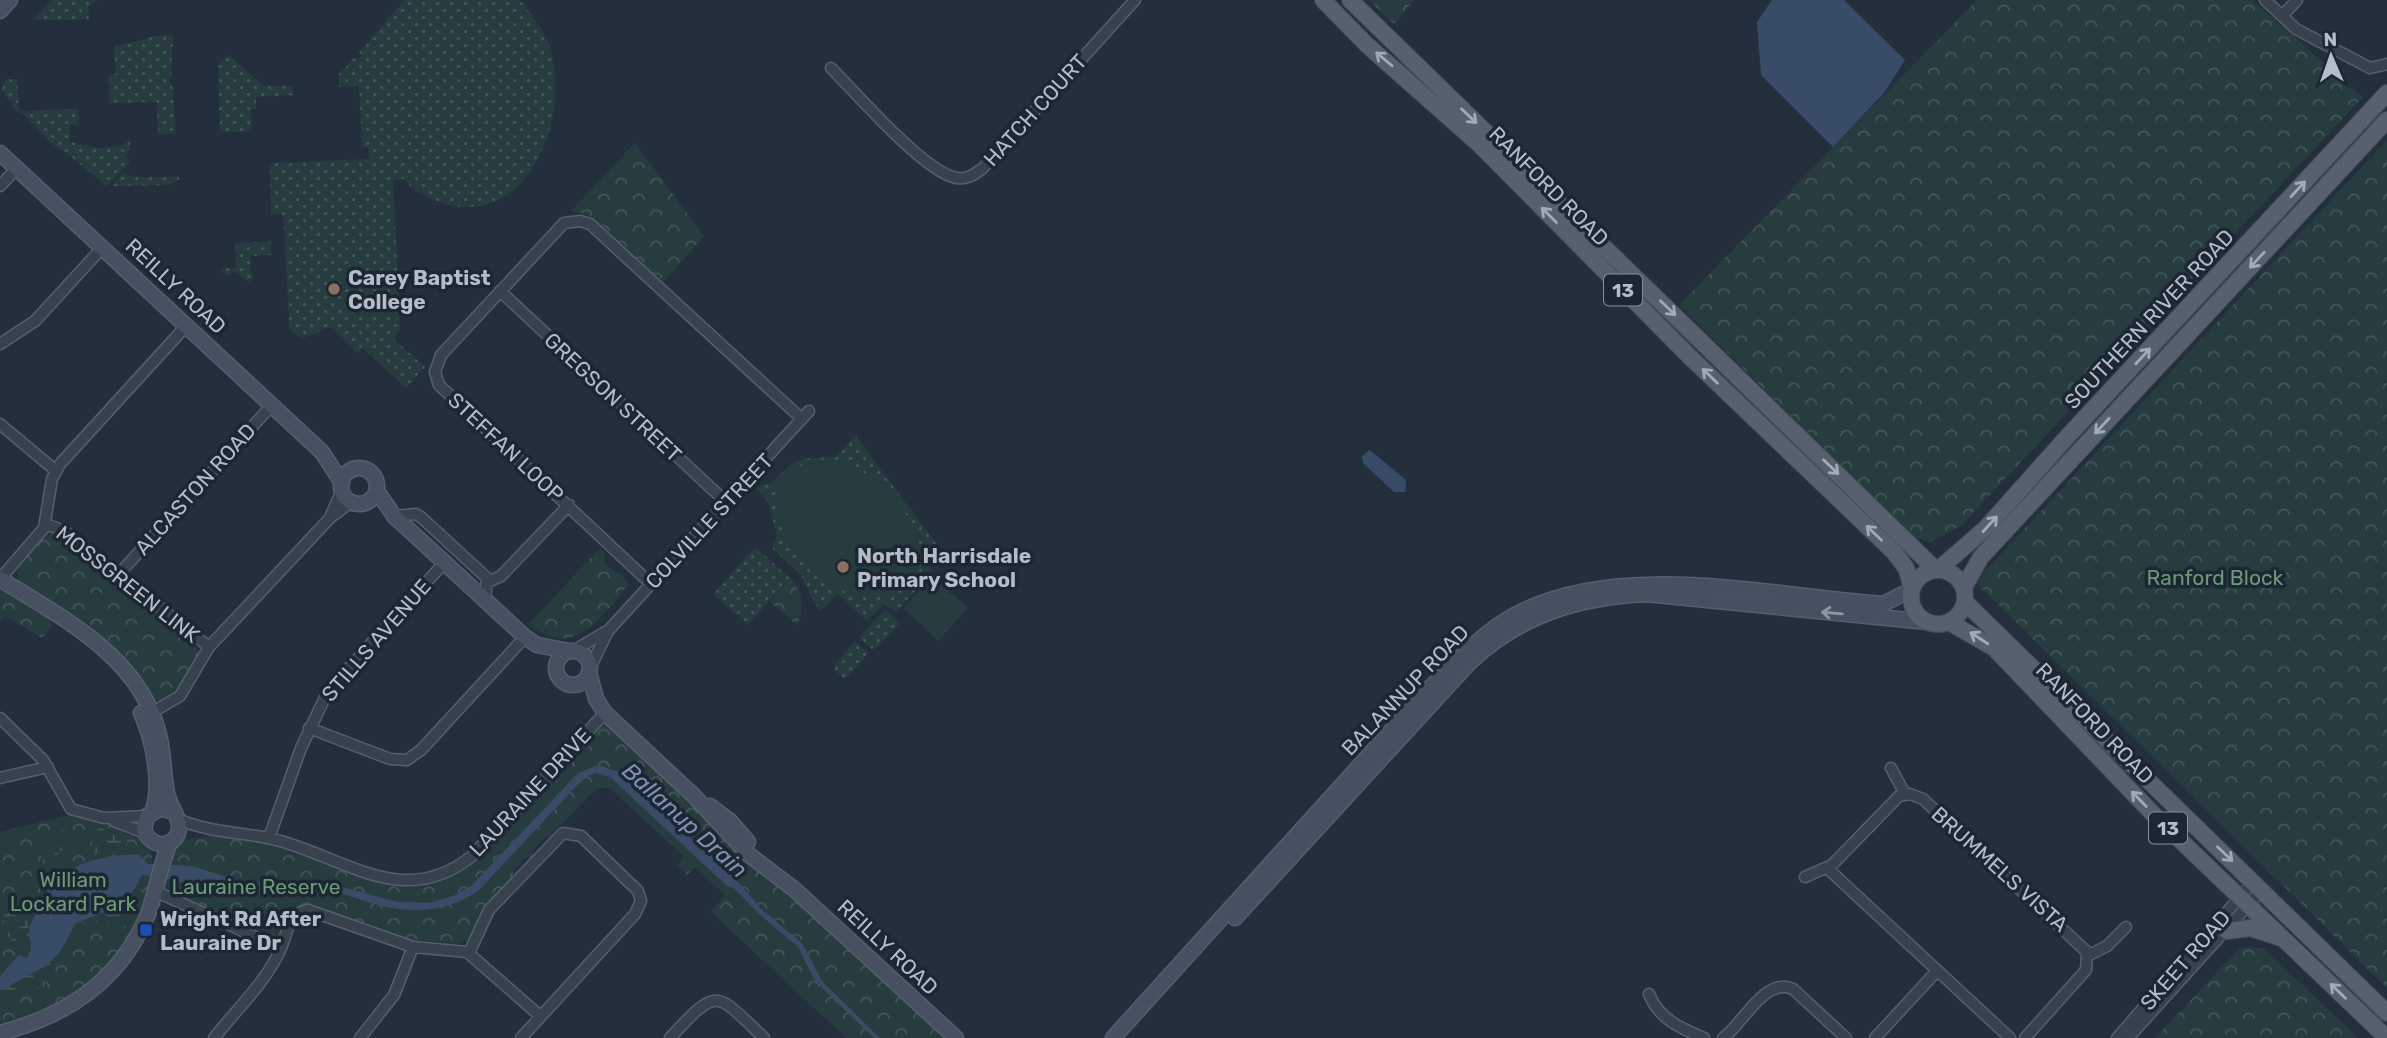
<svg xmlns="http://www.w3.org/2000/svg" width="2387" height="1038" font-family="Rubik,sans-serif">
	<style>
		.grass { fill: url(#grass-dots) }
		.forest { fill: url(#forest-crowns) }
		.wetland { fill: url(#wetland-marsh) }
		.garden { fill: #263c3f }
		.water { fill: #394c67 }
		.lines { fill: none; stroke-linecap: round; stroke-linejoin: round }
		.street-casing { stroke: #565f6c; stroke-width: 13 }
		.secondary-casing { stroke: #565f6c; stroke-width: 17 }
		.primary-casing { stroke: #414a57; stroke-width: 18 }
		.street { stroke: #38414e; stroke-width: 10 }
		.secondary { stroke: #465061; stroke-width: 14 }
		.primary { stroke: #56606e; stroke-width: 16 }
		.oneway { stroke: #a1aab7 }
		.oneway2 { stroke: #8e96a5 }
		.education-dot { fill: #8d6e63; stroke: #1d2633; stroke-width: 2.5 }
		.transit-dot { fill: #1a4fb4; stroke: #1d2633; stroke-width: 2.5 }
		.labels { text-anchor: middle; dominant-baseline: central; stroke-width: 7; stroke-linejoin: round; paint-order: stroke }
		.shield { fill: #1d2633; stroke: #878f9c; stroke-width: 2 }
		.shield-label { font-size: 19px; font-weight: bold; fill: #b4bcc9 }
		.street-label { font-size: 21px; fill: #b4bcc9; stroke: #1d2633 }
		.poi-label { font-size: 21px; font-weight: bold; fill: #b4bcc9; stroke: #1d2633; text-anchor: start }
		.park-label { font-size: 21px; fill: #6b9a76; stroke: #1d2633 }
		.water-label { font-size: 23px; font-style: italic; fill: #7c92b1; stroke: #1d2633 }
	</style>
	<defs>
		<pattern id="grass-dots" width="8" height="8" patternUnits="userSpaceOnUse" patternTransform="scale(1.75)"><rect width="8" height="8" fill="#263c3f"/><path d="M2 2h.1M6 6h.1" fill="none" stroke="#435659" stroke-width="1.8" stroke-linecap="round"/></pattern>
		<pattern id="forest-crowns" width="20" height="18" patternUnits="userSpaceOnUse" patternTransform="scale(1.75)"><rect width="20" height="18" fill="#263c3f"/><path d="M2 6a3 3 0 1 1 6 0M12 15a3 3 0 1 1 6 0" fill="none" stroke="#435659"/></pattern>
		<pattern id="wetland-marsh" width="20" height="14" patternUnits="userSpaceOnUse" patternTransform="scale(1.75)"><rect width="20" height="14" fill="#263c3f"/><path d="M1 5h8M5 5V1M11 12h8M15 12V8" fill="none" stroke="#435659"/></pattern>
	</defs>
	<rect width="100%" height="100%" fill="#242f3e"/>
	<path class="grass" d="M51,0H98L88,6L89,19L33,20Z
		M405,0H520C529,12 541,26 547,40C575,109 531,234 439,202C425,197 413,191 404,179L393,180L400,328L394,339L425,367L406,388L363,348L357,353L330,327L301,339L289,328L284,222L282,214H271L270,166L273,163L369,159L368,147H362L359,86L339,87V74L355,57L358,59L362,56L359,52Z
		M173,35L171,80H168L173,88L176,134H158L157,102L110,103L109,74H116L114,47L154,36Z
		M229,55L263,86H291L294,95L256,97V109L251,110L252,131L220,132L218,64Z
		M5,79H17L19,111L78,109L79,125H70V142L97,148L118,146L130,141V149L125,155L130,162L107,187L67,153L53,145L22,113L19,114L12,106L15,102L13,103L4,95L6,92H1Z
		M123,173L136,177H179V180L169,185L111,186Z
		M271,242V255L251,256L250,270L254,278L251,284L233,271L228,277L220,268H236L235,243Z
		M855,435L940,549L926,564L933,571L897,611L884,604L867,621L837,594L820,612L817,608L801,575L772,548L777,536L768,501L757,489L762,484H771C804,450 793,462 837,456Z
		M755,547L790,578L748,625L713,594Z
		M885,609L900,623L878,647L872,649L859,637Z
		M855,641L869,653L845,679L835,671V664Z"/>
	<path class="forest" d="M1369,0H1414L1394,24Z
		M1977,0H2252L2363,97L1961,526L1930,542L1913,537L1679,305Z
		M2387,140V988L1975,582Z
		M635,143L704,236L663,283L586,214L571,211Z
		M54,533L64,536L194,643L198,655L173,696L158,700C142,694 133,668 121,655C92,626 53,606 19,583L17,568L43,537Z
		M600,548L604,552L606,565L623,576L629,585C598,618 576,661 529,624Z
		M790,578C803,591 805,608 797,625L770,602Z
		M0,586L51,619V627L42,638L5,616L0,622Z
		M606,725L614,729L947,1038H846L711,912L725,895L695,867L687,875L677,865L684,857L609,787L597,788L549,837H545L532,851V856L525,858L513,872V878L481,913L469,938L458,944L407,939L308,904L293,910L279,937L271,940L217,917L165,886L172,850L179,841L209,836L263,843L388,884L411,885L436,880L471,862L599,726Z
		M70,815L118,826L146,840C156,857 153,880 147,898C123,973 71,1004 0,1028V832Z
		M2241,947L2264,948L2358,1038H2155Z"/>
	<path class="wetland" d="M100,826L123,832L128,843L118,849L94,854L91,837Z
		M64,829L71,834V843L55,857L53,865L42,863L41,856L51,846L54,833Z
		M146,876L143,896L122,934C110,916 90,921 73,927C85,913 105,916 120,905C131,898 133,887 140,877Z
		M9,905L30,915L25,941L17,945L4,932V906Z
		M56,957L44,987L36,989L31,981L26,987L18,988L0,1000V983Z"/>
	<path class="garden" d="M832,462C916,474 958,601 868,597C799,593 718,459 832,462Z
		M933,576L949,591L947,594L952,593L968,608L938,641L922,626L924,623H919L903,609Z"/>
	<path class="water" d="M1772,0H1844L1905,60L1884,93L1833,147L1761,75L1757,22Z
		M1370,450L1406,480L1405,492H1394L1363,463L1362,456Z
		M599,765L621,773L738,882L762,910L802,943L822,981L880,1038H874L815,981L798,947L758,913L734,888L728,887L610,777L596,773L585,777L478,891C445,914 408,914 371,903C357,899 344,893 330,891C303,888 277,890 250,891C244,891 236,895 230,894C200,889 173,878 142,875L131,895L118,907L76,923L60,952L46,966L0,991V976L19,955L27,958L31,950L29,928L43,898L52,886L68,882L73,868C96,858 117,854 139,855L148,864L192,866L246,883L309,881L343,887L397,902L429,903L453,896L471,886L578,773Z"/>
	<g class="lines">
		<defs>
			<path id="street" d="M2265,0L2296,29L2370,68L2387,64
				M2282,16L2297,0
				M831,68C857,94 921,168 953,177C965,181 974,175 983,168L1135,0
				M0,186L17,168
				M500,291L726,502
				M0,344L35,321L103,247
				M0,424L56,471
				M331,515L342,490
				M394,516L416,514L422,518L487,578L485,601
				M46,524L66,532L209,647
				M119,574L272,405
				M0,579L44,528L52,479L60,464L187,325
				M488,582L501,576L569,505
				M651,584L439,385L435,372L441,355L564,223L580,221L590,224L802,419
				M573,651L605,632
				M590,668L608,631L809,411
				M146,716L180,696L209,647L330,518L351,502
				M0,718L43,760L71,809L104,818L147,816
				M309,728L390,759L407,760L421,750L525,637
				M1891,768L1905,794
				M0,778L48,767
				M178,819C207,832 237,832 268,838C340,853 401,913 472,856L605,713
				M114,821L145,833
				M269,838L301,748L328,691L444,563
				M1827,868L2010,1038
				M1805,877L1832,865L1899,796L1910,794L1923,799L2087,952L2086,970L2025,1038
				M155,891L216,919
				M230,925L280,949
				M469,953L489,910L563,833L581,836L638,891L641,901L635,914L521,1038
				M2089,955L2107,946L2126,927
				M1649,994C1659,1019 1680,1028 1704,1038
				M214,1038C236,1010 267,981 281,948C288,932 288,913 308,910L413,947L467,952L540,1016
				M360,1038L394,995L413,947
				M670,1038C718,986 715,991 764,1038
				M1723,1038C1743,1024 1765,976 1793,989L1846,1038
				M1875,1038L1936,972
				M2117,1038L2253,882
				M2128,1038L2262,890"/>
			<path id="secondary" d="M0,11L10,0
				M0,153L322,452L342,483
				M341 486a18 18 0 1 1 36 0a18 18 0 1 1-36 0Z
				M377,491L394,516L525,637L537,645L569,651
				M0,579C62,618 141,657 159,735C164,754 163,774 167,793C169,807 186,823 176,837C166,851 148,843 144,829L147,816L161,808L173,812
				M556 668a17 17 0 1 1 34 0a17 17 0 1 1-34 0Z
				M589,672L596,699L605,713L694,796L748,854L794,889L956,1038
				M141,713C153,739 162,783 153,810
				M710,806L730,821L748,842
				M1235,918L1470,662C1520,615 1579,597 1646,594L1928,622
				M0,1033C67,1016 121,980 148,914C157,890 160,865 170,842
				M1113,1038L1430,688C1456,662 1482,633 1515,615C1619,559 1769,596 1883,604L1911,590"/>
			<path id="primary" d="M1323,0L1367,45L1480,145L1688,355L1894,552L1906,568L1912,588
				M1350,0L1935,569
				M1939,569L1986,528L2068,436L2387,93
				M1911 597a27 27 0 1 1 54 0a27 27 0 1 1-54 0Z
				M1964,587L1981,557L2387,120
				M1965,602L2387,1013
				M1949,622L1994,648L2157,818L2387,1038
				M2227,931L2250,928L2281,938"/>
		</defs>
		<use href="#street" class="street-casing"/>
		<use href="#secondary" class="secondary-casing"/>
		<use href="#primary" class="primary-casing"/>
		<use href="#street" class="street"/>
		<use href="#secondary" class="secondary"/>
		<use href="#primary" class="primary"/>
	</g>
	<defs><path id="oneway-shaft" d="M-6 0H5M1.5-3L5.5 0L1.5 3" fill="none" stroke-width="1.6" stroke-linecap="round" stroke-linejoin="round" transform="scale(1.75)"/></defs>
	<g class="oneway">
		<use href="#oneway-shaft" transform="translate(1384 59) rotate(-140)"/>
		<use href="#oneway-shaft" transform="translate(1469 116) rotate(44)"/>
		<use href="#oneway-shaft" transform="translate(2298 189) rotate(-47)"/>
		<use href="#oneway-shaft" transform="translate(1549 215) rotate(-135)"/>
		<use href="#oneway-shaft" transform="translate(2257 260) rotate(133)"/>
		<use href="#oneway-shaft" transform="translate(1668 308) rotate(44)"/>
		<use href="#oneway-shaft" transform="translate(2143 356) rotate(-47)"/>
		<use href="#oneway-shaft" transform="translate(1710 376) rotate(-136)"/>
		<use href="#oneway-shaft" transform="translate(2102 426) rotate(133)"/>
		<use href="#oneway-shaft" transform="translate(1831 467) rotate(44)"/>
		<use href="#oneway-shaft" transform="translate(1990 524) rotate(-48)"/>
		<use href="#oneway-shaft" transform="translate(1874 533) rotate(-136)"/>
		<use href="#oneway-shaft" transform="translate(1979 638) rotate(-147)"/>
		<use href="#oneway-shaft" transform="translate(2139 799) rotate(-134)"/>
		<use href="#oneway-shaft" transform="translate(2225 854) rotate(44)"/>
		<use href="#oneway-shaft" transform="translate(2338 991) rotate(-136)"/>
	</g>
	<use class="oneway2" href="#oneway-shaft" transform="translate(1832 613) rotate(-175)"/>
	<g class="education-dot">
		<circle cx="334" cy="289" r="7"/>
		<circle cx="843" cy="567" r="7"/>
	</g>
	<rect class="transit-dot" x="139" y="923" width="14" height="14" rx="3.5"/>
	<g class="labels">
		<g class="shield">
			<rect x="1604" y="274.5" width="38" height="31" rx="5"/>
			<rect x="2149" y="812.5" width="38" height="31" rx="5"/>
		</g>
		<g class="shield-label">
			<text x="1623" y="290">13</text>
			<text x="2168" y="828">13</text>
		</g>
		<g class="street-label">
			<text transform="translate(1035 110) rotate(-48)">HATCH COURT</text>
			<text transform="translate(1549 186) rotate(45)">RANFORD ROAD</text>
			<text transform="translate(176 286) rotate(43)">REILLY ROAD</text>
			<text transform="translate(2149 319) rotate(-47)">SOUTHERN RIVER ROAD</text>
			<text transform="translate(613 397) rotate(43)">GREGSON STREET</text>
			<text transform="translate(506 447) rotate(43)">STEFFAN LOOP</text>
			<text transform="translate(195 489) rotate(-48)">ALCASTON ROAD</text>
			<text transform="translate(709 521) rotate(-47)">COLVILLE STREET</text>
			<text transform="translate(128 584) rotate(38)">MOSSGREEN LINK</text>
			<text transform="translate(376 640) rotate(-49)">STILLS AVENUE</text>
			<text transform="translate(1405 690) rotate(-46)">BALANNUP ROAD</text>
			<text transform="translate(2095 723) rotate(46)">RANFORD ROAD</text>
			<text transform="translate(530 792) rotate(-47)">LAURAINE DRIVE</text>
			<text transform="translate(2000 869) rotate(42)">BRUMMELS VISTA</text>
			<text transform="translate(888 947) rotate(43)">REILLY ROAD</text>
			<text transform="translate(2185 960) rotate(-49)">SKEET ROAD</text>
		</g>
		<g class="poi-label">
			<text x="348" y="277">Carey Baptist<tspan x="348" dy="24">College</tspan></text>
			<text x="857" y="555">North Harrisdale<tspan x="857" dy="24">Primary School</tspan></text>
			<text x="160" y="918">Wright Rd After<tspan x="160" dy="24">Lauraine Dr</tspan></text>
		</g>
		<g class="park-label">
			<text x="2215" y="577">Ranford Block</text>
			<text x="73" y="879">William<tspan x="73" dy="24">Lockard Park</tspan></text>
			<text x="256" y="886">Lauraine Reserve</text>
		</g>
		<g class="water-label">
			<text transform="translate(685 820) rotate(42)">Ballanup Drain</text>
		</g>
	</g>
	<g transform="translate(2331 56) rotate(358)" stroke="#1d2633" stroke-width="5" paint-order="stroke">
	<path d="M0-5L12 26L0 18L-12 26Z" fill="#b4bcc9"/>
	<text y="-10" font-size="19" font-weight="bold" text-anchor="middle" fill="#b4bcc9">N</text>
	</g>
</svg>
